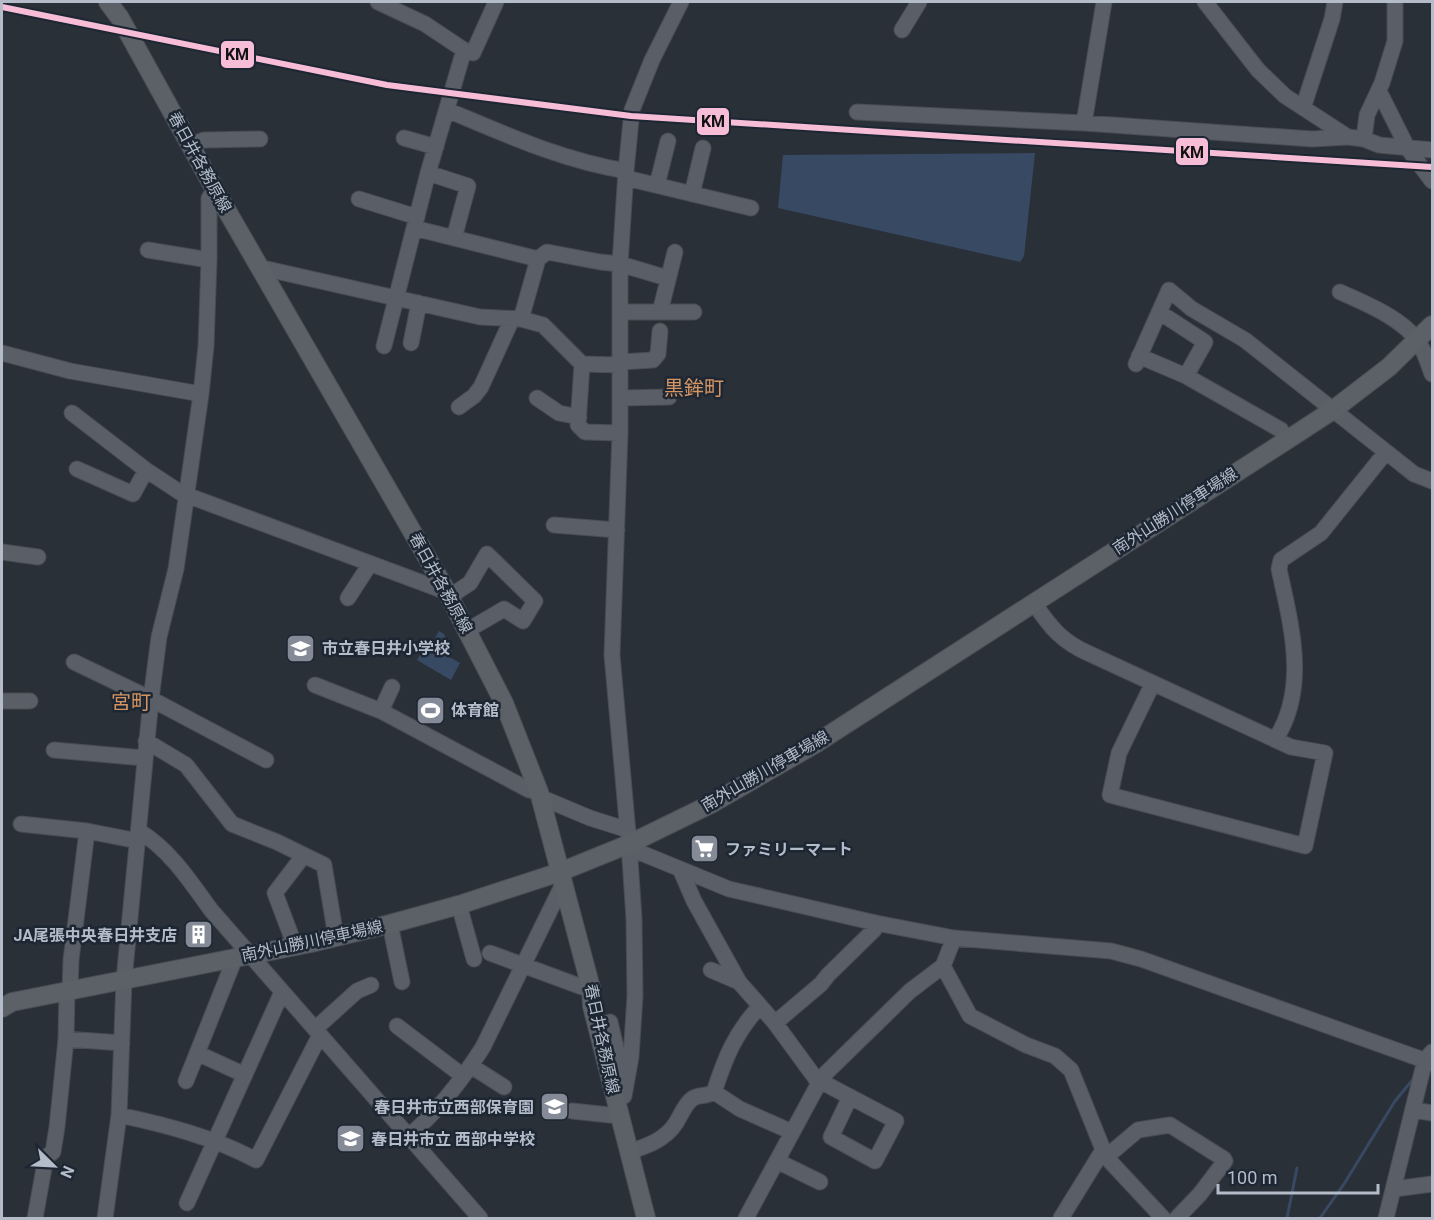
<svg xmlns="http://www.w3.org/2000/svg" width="1434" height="1220" font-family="Roboto,'Noto Sans JP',sans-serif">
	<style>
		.water { fill: #384963 }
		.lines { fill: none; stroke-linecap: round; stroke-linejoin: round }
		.stream { stroke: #384963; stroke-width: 3 }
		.minor-casing { stroke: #484c53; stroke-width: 17 }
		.major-casing { stroke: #484c55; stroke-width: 20 }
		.minor { stroke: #5a5e66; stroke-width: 15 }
		.major { stroke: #5c6168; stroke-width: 18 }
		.rail-1-casing { stroke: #1d2633; stroke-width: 10 }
		.rail-1 { stroke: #f7bdd7; stroke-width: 6 }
		.labels { text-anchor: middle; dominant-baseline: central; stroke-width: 5; stroke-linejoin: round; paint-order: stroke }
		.street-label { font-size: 16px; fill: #b4bcc9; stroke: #1d2633 }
		.poi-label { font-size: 16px; font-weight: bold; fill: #b4bcc9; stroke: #1d2633; text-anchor: start }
		.quarter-label { font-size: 20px; fill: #d59563; stroke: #1d2633 }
		.line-badge { stroke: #1d2633; stroke-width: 2 }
		.pale-badge-label { font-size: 16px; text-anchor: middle; font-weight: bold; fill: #111 }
	</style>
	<rect width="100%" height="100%" fill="#2a3038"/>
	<path class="water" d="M1035,153L1024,256L1020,262L778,208L783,155Z
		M439,631L444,634L452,651L449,657L460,663L451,680L417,660L426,644L430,646Z"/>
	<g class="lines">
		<path class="stream" d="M1287,1218L1297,1168
			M1320,1218L1344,1184L1395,1101L1414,1078"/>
		<defs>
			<path id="minor" d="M378,2L425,24L464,50L473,53L496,2
				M1205,2L1258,70L1285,96L1348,137
				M902,30L919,2
				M1379,91L1408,149L1432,181
				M1303,108L1332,19L1335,2
				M447,110C507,135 561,160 626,171
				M857,112L1084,123L1312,139L1348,137L1364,139L1379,145L1432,150
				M1084,123L1104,2
				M404,138L436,147
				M1364,139L1367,115L1382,83L1395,41V2
				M190,145L204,140L260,139
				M428,173L468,186L454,238
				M626,178L751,208
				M657,185L668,141
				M692,194L703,148
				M359,199L417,217
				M414,228L538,259L547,252L600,262L620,264L667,278
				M148,250L209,260
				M262,271L267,269L480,317L521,319L543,325L582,364L621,365
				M1340,292C1365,303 1404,319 1419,343C1425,352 1428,364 1432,374
				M621,312H694
				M660,312L675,252
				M1159,312L1205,342L1186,376
				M521,319L538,259
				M411,343L419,303
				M384,346L428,173L464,50
				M2,353L70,371L201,394
				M1139,356L1186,376L1281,430L1287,440
				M621,362L653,360L658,354L660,331
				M582,364L578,425L585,432L620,433
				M1136,364L1169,290L1192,309L1245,340L1414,474L1432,481
				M537,398L559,413L579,417
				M621,398L669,397
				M459,407L474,396L481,387L512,319
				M72,413L146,470L181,493L447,592
				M77,469L133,494L146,470
				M554,525L617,530
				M2,552L38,557
				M449,597L470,583L487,554L535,601L523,621L504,609L468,630
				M348,598L370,564
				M1034,603C1050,627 1062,642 1090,654L1291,747L1325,753L1305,846L1110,795L1119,753L1153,683
				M74,662L151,699L266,760
				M315,685L381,711L529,790L539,792
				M2,701H30
				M381,711L392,687
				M1275,740C1309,688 1291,625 1279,569L1281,560L1321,533L1386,452
				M146,741L186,765L232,824L277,842L324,865L336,937
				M54,750L144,758
				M540,797L590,818L628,830
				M21,824L87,831L138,841
				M139,831C170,850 190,881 211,910L480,1218
				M629,848L729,889L876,923L954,938L1111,951L1141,959L1432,1063
				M681,871L694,901L739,982
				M459,905L474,959
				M390,924L402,982
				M295,946L275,893L304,855
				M490,953L582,987L591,988
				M943,966L970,1016L1026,1045L1055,1056L1071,1070L1106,1157L1163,1218
				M711,970L739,982L775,1023L819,1083
				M70,991L71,960L87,831
				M610,1022L624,1083
				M775,1023L821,984L828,975L874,930L876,923
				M397,1026L463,1076
				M315,1029L357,991L371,985
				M66,1039L122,1043
				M197,1053L245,1075
				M471,1066L504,1087
				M186,1081L235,958
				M820,1081L896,1121L875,1161L831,1137L850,1097
				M714,1092C725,1058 735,1033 760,1006
				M615,1098L624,1096L631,1057L635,996L634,919L629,844L612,655L620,433V264L626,171L632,110L652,60L681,2
				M1413,1110L1432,1113
				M572,1111L619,1116
				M119,1115C166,1125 213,1137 256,1160L320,1035
				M409,1136C438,1111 462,1080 483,1047L563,884
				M629,1152C647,1146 665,1140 676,1123C681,1115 685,1104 692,1099C698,1094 707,1097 714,1092L740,1109L792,1132
				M1106,1157L1138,1130L1170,1125L1224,1159L1225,1161L1200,1194L1177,1218
				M777,1161L820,1182
				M1394,1189L1432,1184
				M187,1203L282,992
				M35,1218L46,1157L53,1152L57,1127L66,1039L67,991
				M105,1218L119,1115L124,980L151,699L159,637L176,569L201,394L206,346L209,260V198L215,190
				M746,1218L819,1083L826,1073L910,991L943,966L954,938
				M1061,1218L1103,1150
				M1386,1218L1425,1060L1432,1052"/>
			<path id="major" d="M108,2L120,18L215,190L447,592L504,703L539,792L591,988L592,1006L646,1218
				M2,1008L12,1002L311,943L390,924L459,905L560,872L629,844L711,804L815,744L1287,440L1333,410L1389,367L1432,325"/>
		</defs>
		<use href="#minor" class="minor-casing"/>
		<use href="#major" class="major-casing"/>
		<use href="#minor" class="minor"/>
		<use href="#major" class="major"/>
		<defs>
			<path id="rail-1" d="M2,7L387,85L631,116L1432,167"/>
		</defs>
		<use href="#rail-1" class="rail-1-casing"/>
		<use href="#rail-1" class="rail-1"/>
	</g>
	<defs>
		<symbol id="school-square" viewBox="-11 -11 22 22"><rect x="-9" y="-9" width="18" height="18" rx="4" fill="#848b96" stroke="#1d2633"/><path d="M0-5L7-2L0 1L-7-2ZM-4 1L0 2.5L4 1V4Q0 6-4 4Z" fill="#fff"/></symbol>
		<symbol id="stadium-square" viewBox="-11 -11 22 22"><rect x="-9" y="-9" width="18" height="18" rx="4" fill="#848b96" stroke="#1d2633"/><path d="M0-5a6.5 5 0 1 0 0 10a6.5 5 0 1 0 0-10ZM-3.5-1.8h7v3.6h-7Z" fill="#fff"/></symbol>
		<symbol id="supermarket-square" viewBox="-11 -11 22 22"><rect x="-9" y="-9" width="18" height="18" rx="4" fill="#848b96" stroke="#1d2633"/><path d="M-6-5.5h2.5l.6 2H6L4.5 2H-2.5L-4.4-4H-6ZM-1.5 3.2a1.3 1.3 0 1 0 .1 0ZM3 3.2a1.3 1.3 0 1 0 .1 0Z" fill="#fff"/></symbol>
		<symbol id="building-square" viewBox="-11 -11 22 22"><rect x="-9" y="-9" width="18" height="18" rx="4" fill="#848b96" stroke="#1d2633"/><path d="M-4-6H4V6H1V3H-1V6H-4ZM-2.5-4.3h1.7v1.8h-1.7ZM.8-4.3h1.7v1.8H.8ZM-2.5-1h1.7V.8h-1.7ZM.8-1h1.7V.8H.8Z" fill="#fff"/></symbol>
	</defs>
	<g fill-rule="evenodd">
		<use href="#school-square" x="284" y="632" width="33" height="33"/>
		<use href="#stadium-square" x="414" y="694" width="33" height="33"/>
		<use href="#supermarket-square" x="688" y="832" width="33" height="33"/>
		<use href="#building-square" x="182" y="918" width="33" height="33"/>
		<use href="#school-square" x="538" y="1090" width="33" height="33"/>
		<use href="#school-square" x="334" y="1122" width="33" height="33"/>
	</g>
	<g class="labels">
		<g class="street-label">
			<text transform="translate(200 162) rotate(61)">春日井各務原線</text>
			<text transform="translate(1175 511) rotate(-33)">南外山勝川停車場線</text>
			<text transform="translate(441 583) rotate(61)">春日井各務原線</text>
			<text transform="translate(765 771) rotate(-30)">南外山勝川停車場線</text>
			<text transform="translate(312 941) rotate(-12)">南外山勝川停車場線</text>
			<text transform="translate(602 1039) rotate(78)">春日井各務原線</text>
		</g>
		<g class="poi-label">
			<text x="322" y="648">市立春日井小学校</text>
			<text x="451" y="710">体育館</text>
			<text x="725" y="849">ファミリーマート</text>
			<text x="177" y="935" text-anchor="end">JA尾張中央春日井支店</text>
			<text x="534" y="1107" text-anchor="end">春日井市立西部保育園</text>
			<text x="371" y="1139">春日井市立 西部中学校</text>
		</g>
		<g class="quarter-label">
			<text x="694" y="388">黒鉾町</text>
			<text x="131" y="702">宮町</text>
		</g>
	</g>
	<g class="line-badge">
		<rect x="220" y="40" width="35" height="29" rx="6" fill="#f7bdd7"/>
		<rect x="696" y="107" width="34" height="29" rx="6" fill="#f7bdd7"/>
		<rect x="1175" y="137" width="34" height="29" rx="6" fill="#f7bdd7"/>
	</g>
	<g class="pale-badge-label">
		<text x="237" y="60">KM</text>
		<text x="713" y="127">KM</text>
		<text x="1192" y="158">KM</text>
	</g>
	<rect width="1434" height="1220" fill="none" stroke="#b4bcc9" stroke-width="6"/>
	<g transform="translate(54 1166) rotate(114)" stroke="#1d2633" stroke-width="4.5" paint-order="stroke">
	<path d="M0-4.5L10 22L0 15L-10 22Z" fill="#b4bcc9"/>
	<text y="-9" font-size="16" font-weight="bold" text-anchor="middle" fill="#b4bcc9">N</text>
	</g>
	<path d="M1218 1184v9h160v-9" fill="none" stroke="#b4bcc9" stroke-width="3"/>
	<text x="1227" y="1184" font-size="18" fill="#b4bcc9" stroke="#1d2633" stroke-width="4.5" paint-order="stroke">100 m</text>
</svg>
